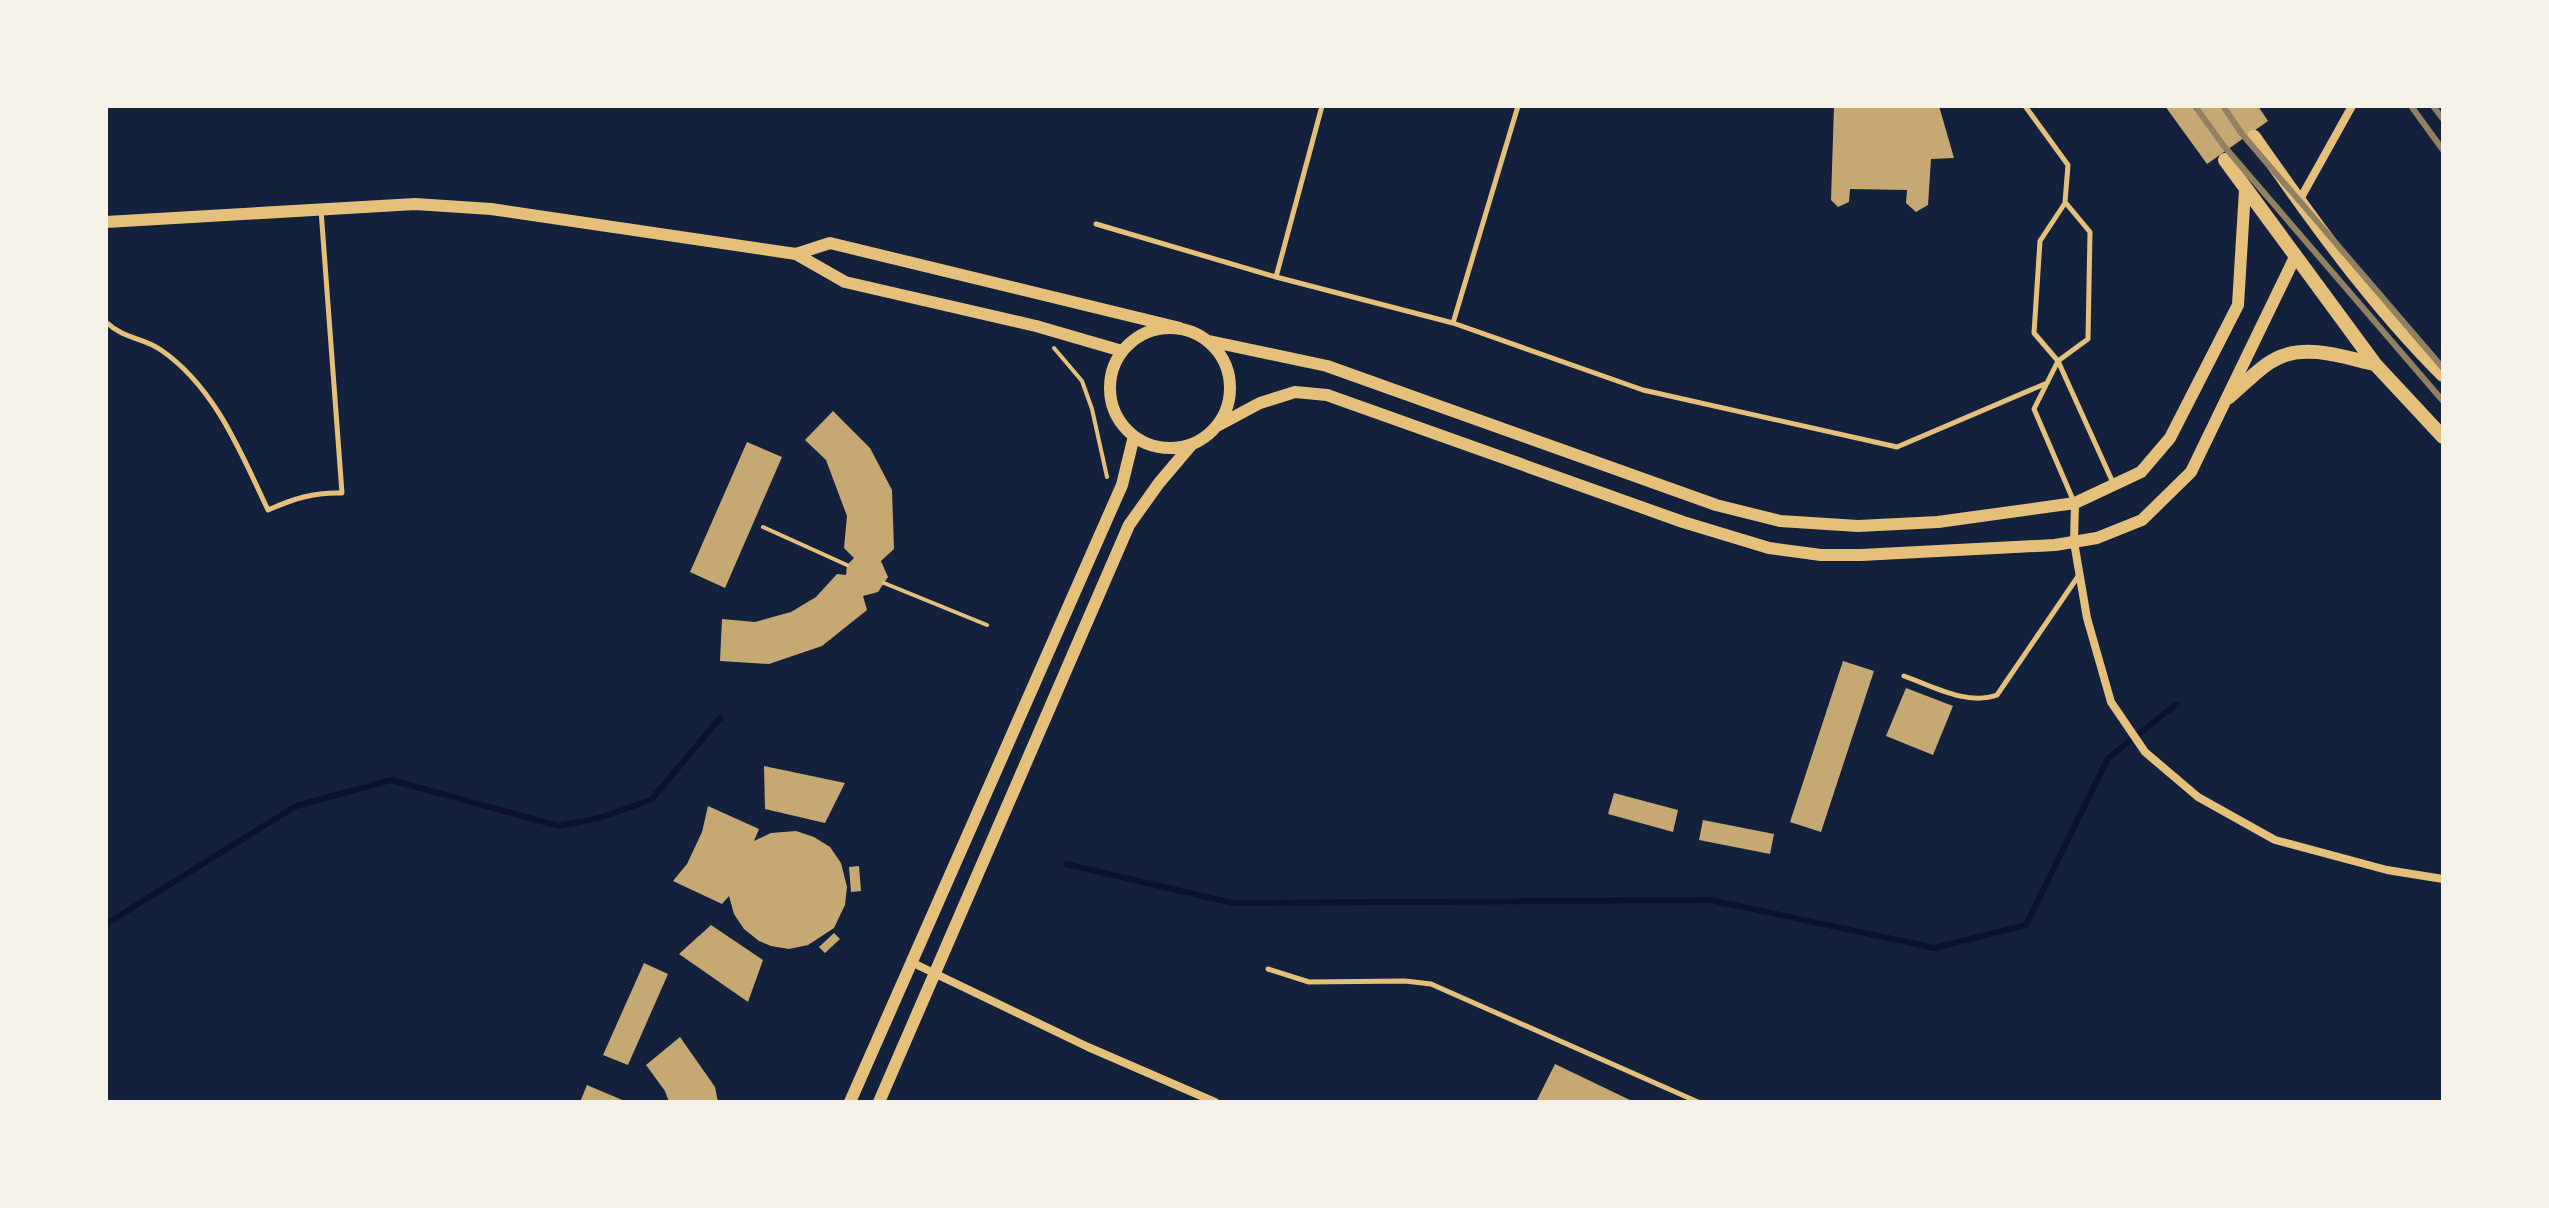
<svg xmlns="http://www.w3.org/2000/svg" width="2549" height="1208" font-family="'Golos Text',sans-serif">
	<style>
		.lines { fill: none; stroke-linecap: round; stroke-linejoin: round }
		.stream { stroke: #0b132b; stroke-width: 6 }
		.building { fill: #c6a872 }
		.path { stroke: #e5c07b; stroke-width: 4 }
		.service { stroke: #e5c07b; stroke-width: 5 }
		.minor { stroke: #e5c07b; stroke-width: 8 }
		.tertiary { stroke: #e5c07b; stroke-width: 12 }
		.primary { stroke: #e5c07b; stroke-width: 14 }
		.rail { stroke: #918062; stroke-width: 6 }
	</style>
	<rect width="100%" height="100%" fill="#14213d"/>
	<g class="lines">
		<path class="stream" d="M1066,864L1232,903L1710,900L1935,948L2026,925L2108,758L2177,704
			M106,924L296,806L391,780L559,826L599,818L651,800L720,718"/>
	</g>
	<path class="building" d="M1834,106H1939L1954,158L1931,159L1928,205L1916,212L1906,203L1907,190L1850,189L1849,202L1838,207L1831,200Z
		M2165,106H2258L2268,121L2207,164Z
		M833,411L870,448L892,490L894,549L881,561L888,577L878,592L863,596L867,610L822,646L769,664L720,661L722,619L755,622L791,612L816,597L837,574L846,575L847,565L854,558L844,548L847,516L826,460L805,440Z
		M747,442L782,457L725,588L690,572Z
		M1843,661L1874,671L1821,832L1790,822Z
		M1906,688L1953,706L1933,755L1886,736Z
		M764,766L845,783L825,823L765,809Z
		M1614,793L1678,810L1673,832L1608,814Z
		M708,806L759,829L754,841L771,833L796,831L814,837L830,847L841,863L847,887L845,905L834,928L808,945L789,949L771,946L759,941L744,929L734,914L729,896L722,904L673,881L687,864L702,832Z
		M1703,820L1774,834L1770,854L1699,840Z
		M859,866L861,891L851,892L849,867Z
		M711,925L763,960L748,1002L679,954Z
		M834,933L840,939L825,953L819,947Z
		M644,963L668,974L628,1065L603,1055Z
		M680,1037L715,1087L718,1102H669L665,1091L646,1065Z
		M1555,1064L1634,1102H1536Z
		M587,1085L627,1102H580Z"/>
	<g class="lines">
		<path class="path" d="M1054,348L1082,381L1092,409L1107,477
			M763,527L847,565
			M884,583L987,625"/>
		<path class="service" d="M2025,106L2068,165L2065,202L2090,232L2088,339L2058,361L2114,485
			M2065,203L2040,241L2034,333L2058,361L2034,409L2074,502
			M1096,224L1276,277L1453,323L1643,390L1897,447L2047,383
			M1276,277L1322,106
			M106,322C125,340 143,337 161,350C215,387 241,453 268,510C293,499 314,492 342,493L321,210
			M1453,323L1518,106
			M1904,676C1932,686 1967,706 1997,695L2079,575
			M1268,969L1309,982L1405,981L1431,984L1698,1102"/>
		<path class="minor" d="M2299,201L2352,106
			M2075,503L2074,542L2087,618L2111,702L2145,752L2198,797L2275,840L2387,870L2443,879
			M911,962L1088,1047L1215,1102"/>
		<path class="tertiary" d="M106,222L415,204L491,209L796,254L845,282L1036,326L1122,351
			M796,254L830,243L1180,328
			M1110 388a60 60 0 1 1 120 0a60 60 0 1 1-120 0Z
			M1209,341L1327,366L1716,505L1780,521L1858,526L1938,522L2075,503L2141,472L2170,438L2238,305L2245,190
			M1217,426L1260,403L1295,392L1327,395L1683,522L1769,548L1821,555H1861L2055,545L2097,538L2142,520L2191,472L2295,257
			M850,1102L1122,485L1134,436
			M879,1102L1129,525L1159,483L1192,444"/>
		<path class="primary" d="M2254,137C2312,220 2371,303 2443,375
			M2225,160L2375,364L2443,437
			M2229,397C2245,384 2261,365 2280,357C2309,344 2346,358 2375,364"/>
		<path class="rail" d="M2195,106L2223,145L2443,401
			M2223,106L2242,134L2443,368
			M2411,106L2443,150
			M2433,106L2443,119"/>
	</g>
	<rect width="2549" height="1208" fill="none" stroke="#f6f1e7" stroke-width="216"/>
</svg>
